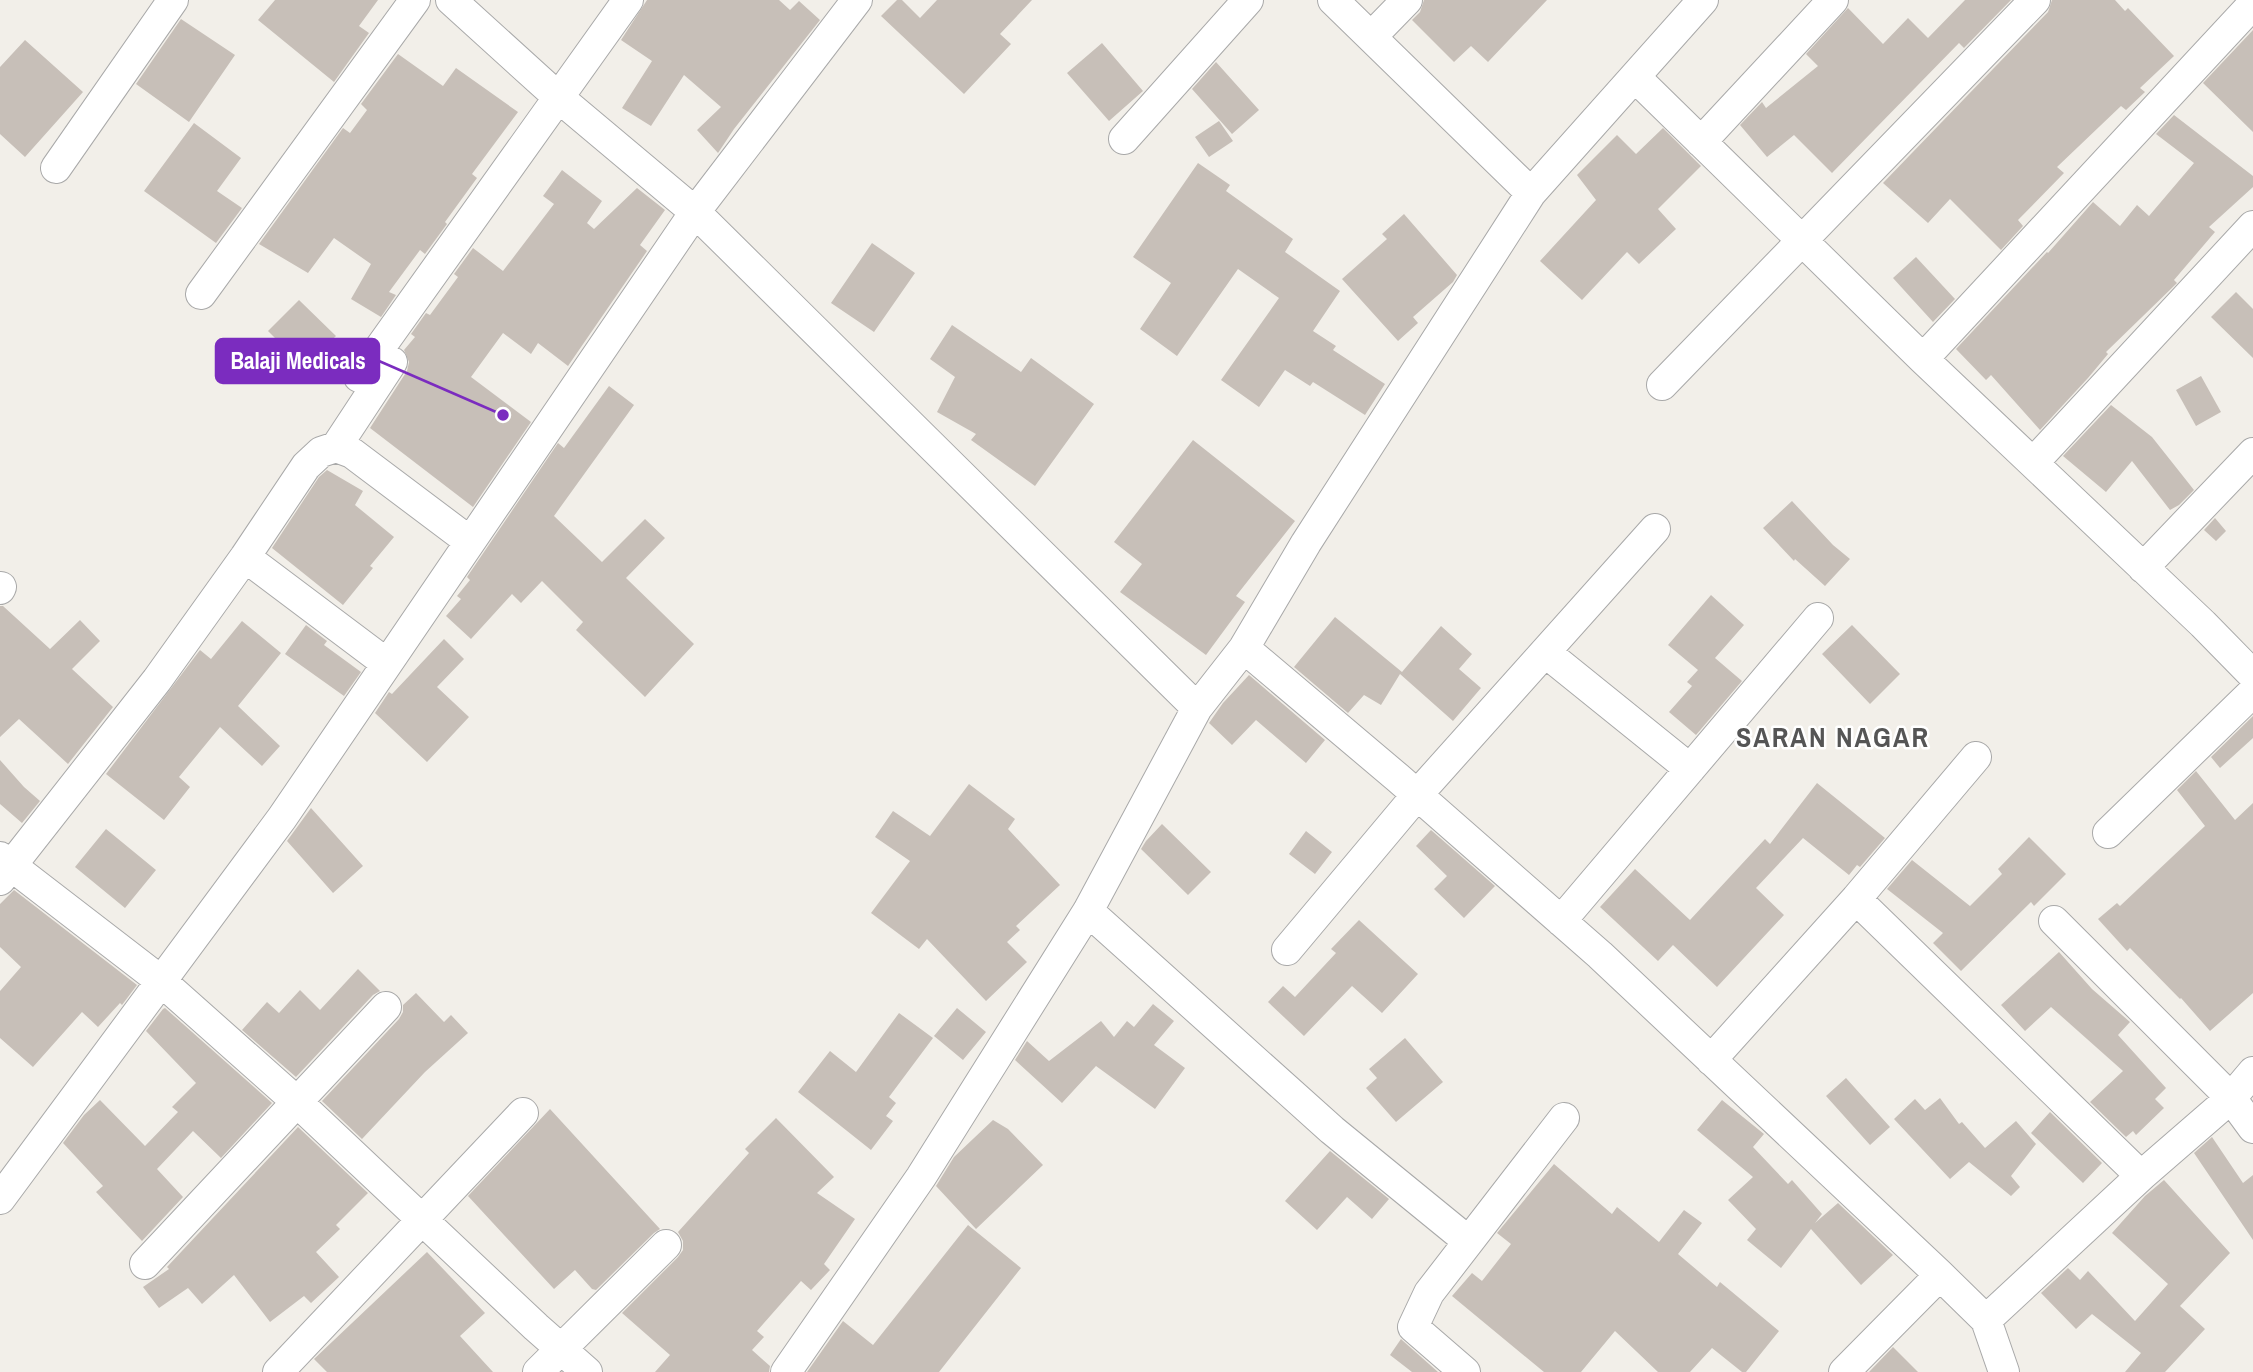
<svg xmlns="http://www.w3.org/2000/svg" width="2253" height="1372" font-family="'Archivo Narrow',sans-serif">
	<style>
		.building { fill: #c7bfb8 }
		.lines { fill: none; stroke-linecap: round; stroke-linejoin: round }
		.street-casing { stroke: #a9a9a9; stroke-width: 32 }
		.street { stroke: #fff; stroke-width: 30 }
		.labels { text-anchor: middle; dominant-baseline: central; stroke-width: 5; stroke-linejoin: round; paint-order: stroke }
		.district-label { font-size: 28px; font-weight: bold; letter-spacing: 2px; fill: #555; stroke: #fff }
		.leader { fill: none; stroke: #7b2cbf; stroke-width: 2.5 }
		.callout-dot { fill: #7b2cbf; stroke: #fff; stroke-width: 2.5 }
		.callout { fill: #7b2cbf; stroke: #7b2cbf; stroke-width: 2.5 }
		.callout-label { font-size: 23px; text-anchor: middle; font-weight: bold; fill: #fff }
	</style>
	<rect width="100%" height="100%" fill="#f2efe9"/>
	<path class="building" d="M275,0H378L359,26L369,33L334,82L258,20Z
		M647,0H779L790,10L799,1L820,20L734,129L718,153L697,130L721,107L684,75L651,126L622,108L652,61L621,40Z
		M897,0H902L920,18L937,0H1032L1000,34L1011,44L964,94L881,16Z
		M1424,0H1547L1488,62L1471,46L1454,62L1412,20L1420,12Z
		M1965,0H2011L1964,48L1959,43L1832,173L1794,135L1767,157L1740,125L1762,102L1766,108L1818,66L1806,54L1848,8L1883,44L1908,18L1928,38Z
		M2052,0H2115L2125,11L2128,8L2174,56L2140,88L2145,92L2126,110L2121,106L2057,167L2064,173L2018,220L2023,226L2001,250L1950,199L1928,223L1883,183L2048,12Z
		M181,19L235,55L189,122L136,84Z
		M2253,30V132L2203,83Z
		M25,40L83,92L25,157L0,134V67Z
		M1102,43L1143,91L1109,121L1067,73Z
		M398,54L443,86L456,68L518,112L472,174L477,178L445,222L447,224L425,254L420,250L389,292L396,295L381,317L351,299L371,264L334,238L308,273L259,244L343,128L350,133L367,110L361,104Z
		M1216,62L1259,110L1232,134L1192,89Z
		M2174,115L2253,176V187L2209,227L2215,232L2174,280L2177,283L2106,352L2108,354L2088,378L2040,430L1991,375L1986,380L1956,349L2047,252L2048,253L2093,202L2120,226L2137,205L2149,216L2194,163L2156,134Z
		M1219,121L1233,141L1209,157L1195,137Z
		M194,123L241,158L217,191L242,208L216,243L144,191Z
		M1663,128L1701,166L1658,209L1676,229L1639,264L1627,252L1582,300L1540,261L1596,200L1577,175L1617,135L1636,154Z
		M1198,163L1230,185L1226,191L1293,239L1285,252L1340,291L1313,331L1336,346L1333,350L1385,384L1365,415L1313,382L1310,386L1285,370L1259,407L1221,380L1279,298L1238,269L1177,356L1140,329L1171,283L1133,257Z
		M562,170L602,201L587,223L594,229L637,188L665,210L640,245L647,251L568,366L538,343L531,354L503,333L471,377L531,422L473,507L370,428L407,371L409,362L404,350L415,337L411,334L426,313L430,315L458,277L454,274L473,248L503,271L554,204L543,196Z
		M1404,214L1457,275L1453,282L1413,317L1418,323L1398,341L1342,279L1387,239L1382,234Z
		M872,243L915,273L874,332L831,303Z
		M1916,257L1955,299L1933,322L1893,278Z
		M2236,292L2253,309V358L2211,317Z
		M299,300L336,336L304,367L268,331Z
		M952,325L1021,372L1031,358L1094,404L1035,486L971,440L976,434L937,412L955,377L930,359Z
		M2201,376L2221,412L2196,426L2176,390Z
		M609,386L634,405L554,516L602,562L645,519L665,538L626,578L694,644L645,697L576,630L583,622L542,581L521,603L512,594L471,639L446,616L461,599L457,596L470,580L467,577L558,443L564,448Z
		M2111,405L2152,437L2194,490L2179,505L2170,510L2132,461L2106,492L2063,456Z
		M1193,440L1295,521L1236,596L1245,602L1206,655L1120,592L1142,564L1114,542Z
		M327,470L363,491L355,505L394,537L370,566L373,568L343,605L272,548L319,477Z
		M1792,501L1833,545L1850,559L1825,586L1795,559L1794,561L1763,528Z
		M2215,518L2226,531L2216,541L2204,530Z
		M1711,595L1744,625L1715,658L1742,681L1696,735L1669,712L1692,686L1687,682L1698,670L1668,645Z
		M0,606H3L50,649L80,620L100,641L72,669L113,707L68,764L19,719L0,737Z
		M1335,617L1402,672L1441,626L1472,654L1459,669L1481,688L1453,721L1400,674L1381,705L1364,695L1348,713L1294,667Z
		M242,621L281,653L238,706L280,746L262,766L220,727L179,777L190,787L164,820L106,774L200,650L211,659Z
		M306,625L327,641L324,645L361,672L344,696L285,654Z
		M1852,625L1900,674L1870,704L1822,654Z
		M444,639L464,659L437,687L469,717L427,762L375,713L389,692L392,694Z
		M1249,675L1325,740L1306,763L1256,720L1232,745L1209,723L1223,703Z
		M2253,716V738L2220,768L2211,757Z
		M0,760L24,787L40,801L22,823L0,804Z
		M2196,771L2235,820L2253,803V993L2210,1031L2181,998L2180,999L2130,948L2127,951L2098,919L2117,903L2120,906L2205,826L2177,790Z
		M1817,783L1885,838L1860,867L1857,865L1849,875L1803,838L1756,888L1784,915L1717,987L1673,945L1658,961L1600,907L1635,869L1690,920L1765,839L1770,844Z
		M969,784L1015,819L1008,829L1060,885L1016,926L1020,930L1007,942L1027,962L986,1001L927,939L919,949L871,913L910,861L875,837L893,811L930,836Z
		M311,808L363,866L333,893L287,841Z
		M1162,824L1211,872L1188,895L1141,849L1146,841Z
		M106,829L156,870L125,908L75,867Z
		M1431,830L1495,886L1464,918L1434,889L1447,876L1416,846Z
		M1306,831L1332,852L1315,874L1289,854Z
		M2029,837L2066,874L2034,906L2031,902L1961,971L1933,943L1943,933L1887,889L1912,860L1970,906L2002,874L1998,869Z
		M14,890L137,985L122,1005L120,1003L98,1027L82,1012L33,1067L0,1038V991L21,967L0,947V904Z
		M1359,920L1418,974L1382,1013L1352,986L1304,1036L1268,1002L1283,986L1295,997L1336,953L1331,949Z
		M2059,952L2092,989L2130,1022L2118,1035L2166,1088L2155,1099L2164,1108L2136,1135L2133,1131L2126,1137L2090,1102L2123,1071L2051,1007L2025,1031L2001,1005Z
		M358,969L380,991L373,995L296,1077L242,1030L267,1002L279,1013L300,990L320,1010Z
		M416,993L444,1022L451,1015L468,1033L425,1072L362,1139L322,1101L399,1019L403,1012V1005Z
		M1153,1004L1174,1021L1154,1045L1185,1068L1155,1109L1096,1066L1062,1103L1015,1060L1027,1041L1049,1061L1101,1021L1114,1037L1127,1021L1134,1027Z
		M165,1008L272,1103L221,1158L193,1131L157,1169L183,1197L142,1241L96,1192L103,1186L63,1143L84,1115L100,1100L145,1146L178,1112L172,1107L196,1083L146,1031L163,1009Z
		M957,1008L986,1032L963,1060L934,1036Z
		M899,1013L933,1038L889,1097L896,1103L886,1116L893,1121L871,1150L798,1092L830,1051L856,1072Z
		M1405,1038L1443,1082L1396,1122L1366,1088L1377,1078L1369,1069Z
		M1846,1078L1890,1127L1870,1145L1826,1096Z
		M1940,1098L1959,1124L1962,1122L1985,1148L2016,1121L2036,1144L2011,1176L2020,1187L2011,1196L1969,1162L1950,1179L1894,1119L1915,1099L1925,1110Z
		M1722,1100L1764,1134L1753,1147L1788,1184L1792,1180L1822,1214L1815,1223L1838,1203L1893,1255L1861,1285L1811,1229L1781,1268L1747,1240L1756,1229L1728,1200L1753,1177L1697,1130Z
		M550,1109L660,1229L654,1233L596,1290L592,1289L575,1270L554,1289L468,1196Z
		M2050,1112L2102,1163L2083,1183L2031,1133Z
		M776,1118L834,1177L817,1193L855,1219L824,1264L830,1270L811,1290L801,1281L757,1331L764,1337L752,1350L770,1366L769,1372H655L670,1355L622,1313L678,1257L683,1250V1241L678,1232L749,1153L745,1149Z
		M993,1120L1008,1129L1043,1165L976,1229L936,1186L954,1157Z
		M298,1127L368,1193L336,1225L340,1229L316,1252L339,1277L311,1303L304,1296L270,1322L234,1275L202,1304L188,1288L159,1308L143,1287L169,1269L167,1267Z
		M2212,1137L2243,1183L2253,1175V1240L2194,1153Z
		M1330,1151L1389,1199L1372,1219L1347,1197L1317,1230L1285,1201Z
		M1554,1164L1612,1214L1617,1207L1659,1242L1684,1210L1702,1223L1678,1254L1717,1287L1720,1282L1779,1331L1746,1372H1742L1712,1348L1690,1372H1658L1615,1331L1581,1372H1544L1452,1296L1472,1273L1482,1281L1511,1244L1497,1233Z
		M2164,1180L2230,1253L2180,1306L2205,1329L2165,1372H2125L2141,1353L2092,1314L2076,1329L2041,1293L2068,1268L2080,1280L2088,1271L2135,1321L2168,1284L2112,1233L2145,1196Z
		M968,1225L1021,1268L939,1372H807L843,1321L873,1345Z
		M427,1252L485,1313L460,1336L493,1372H327L314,1359Z
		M1401,1339L1402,1340L1438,1372H1412L1390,1355Z
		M1893,1347L1918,1372H1869Z"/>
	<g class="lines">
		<defs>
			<path id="street" d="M857,0L695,212L1197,708
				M1333,0L1531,193
				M1371,37L1407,0
				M1635,77L1923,359L2203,624L2253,675
				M1124,139L1248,0
				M1701,142L1833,0
				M56,168L173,0
				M201,294L415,0
				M1923,359L2253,4
				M359,377L628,0
				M1662,385L2035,0
				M336,447L392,362
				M2033,463L2253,226
				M245,557L386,663
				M2143,568L2253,453
				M0,589L1,587
				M1244,648L1398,778L1600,955L1940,1275
				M1545,652L1690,769
				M2108,833L2253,692
				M0,857L161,981L296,1101L536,1327L587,1372
				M0,880L157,680L245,557L306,466L321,452L336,447L352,453L469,541
				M1856,899L2141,1176
				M1088,911L1332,1130L1468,1241
				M1561,921L1818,618
				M2054,921L2231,1098L2253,1128
				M1287,950L1417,795L1655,529
				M1711,1060L1856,899L1976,757
				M0,1199L282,818L695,212L558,97L451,0
				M145,1264L386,1007
				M1986,1320L2004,1372
				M278,1372L523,1113
				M538,1372L666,1245
				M786,1372L921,1177L1088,911L1197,708L1244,648L1306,543L1531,193L1703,0
				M1465,1372L1413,1327L1429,1293L1564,1118
				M1844,1372L1940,1275L1986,1320L2141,1176L2231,1098L2253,1072"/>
		</defs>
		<use href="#street" class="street-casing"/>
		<use href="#street" class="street"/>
	</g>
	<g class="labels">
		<g class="district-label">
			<text x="1833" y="737">SARAN NAGAR</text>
		</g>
	</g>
	<path class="leader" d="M503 415L379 361"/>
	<circle class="callout-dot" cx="503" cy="415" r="7"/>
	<rect class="callout" x="216" y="339" width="163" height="44" rx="7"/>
	<g class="callout-label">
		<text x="298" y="369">Balaji Medicals</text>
	</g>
</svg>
